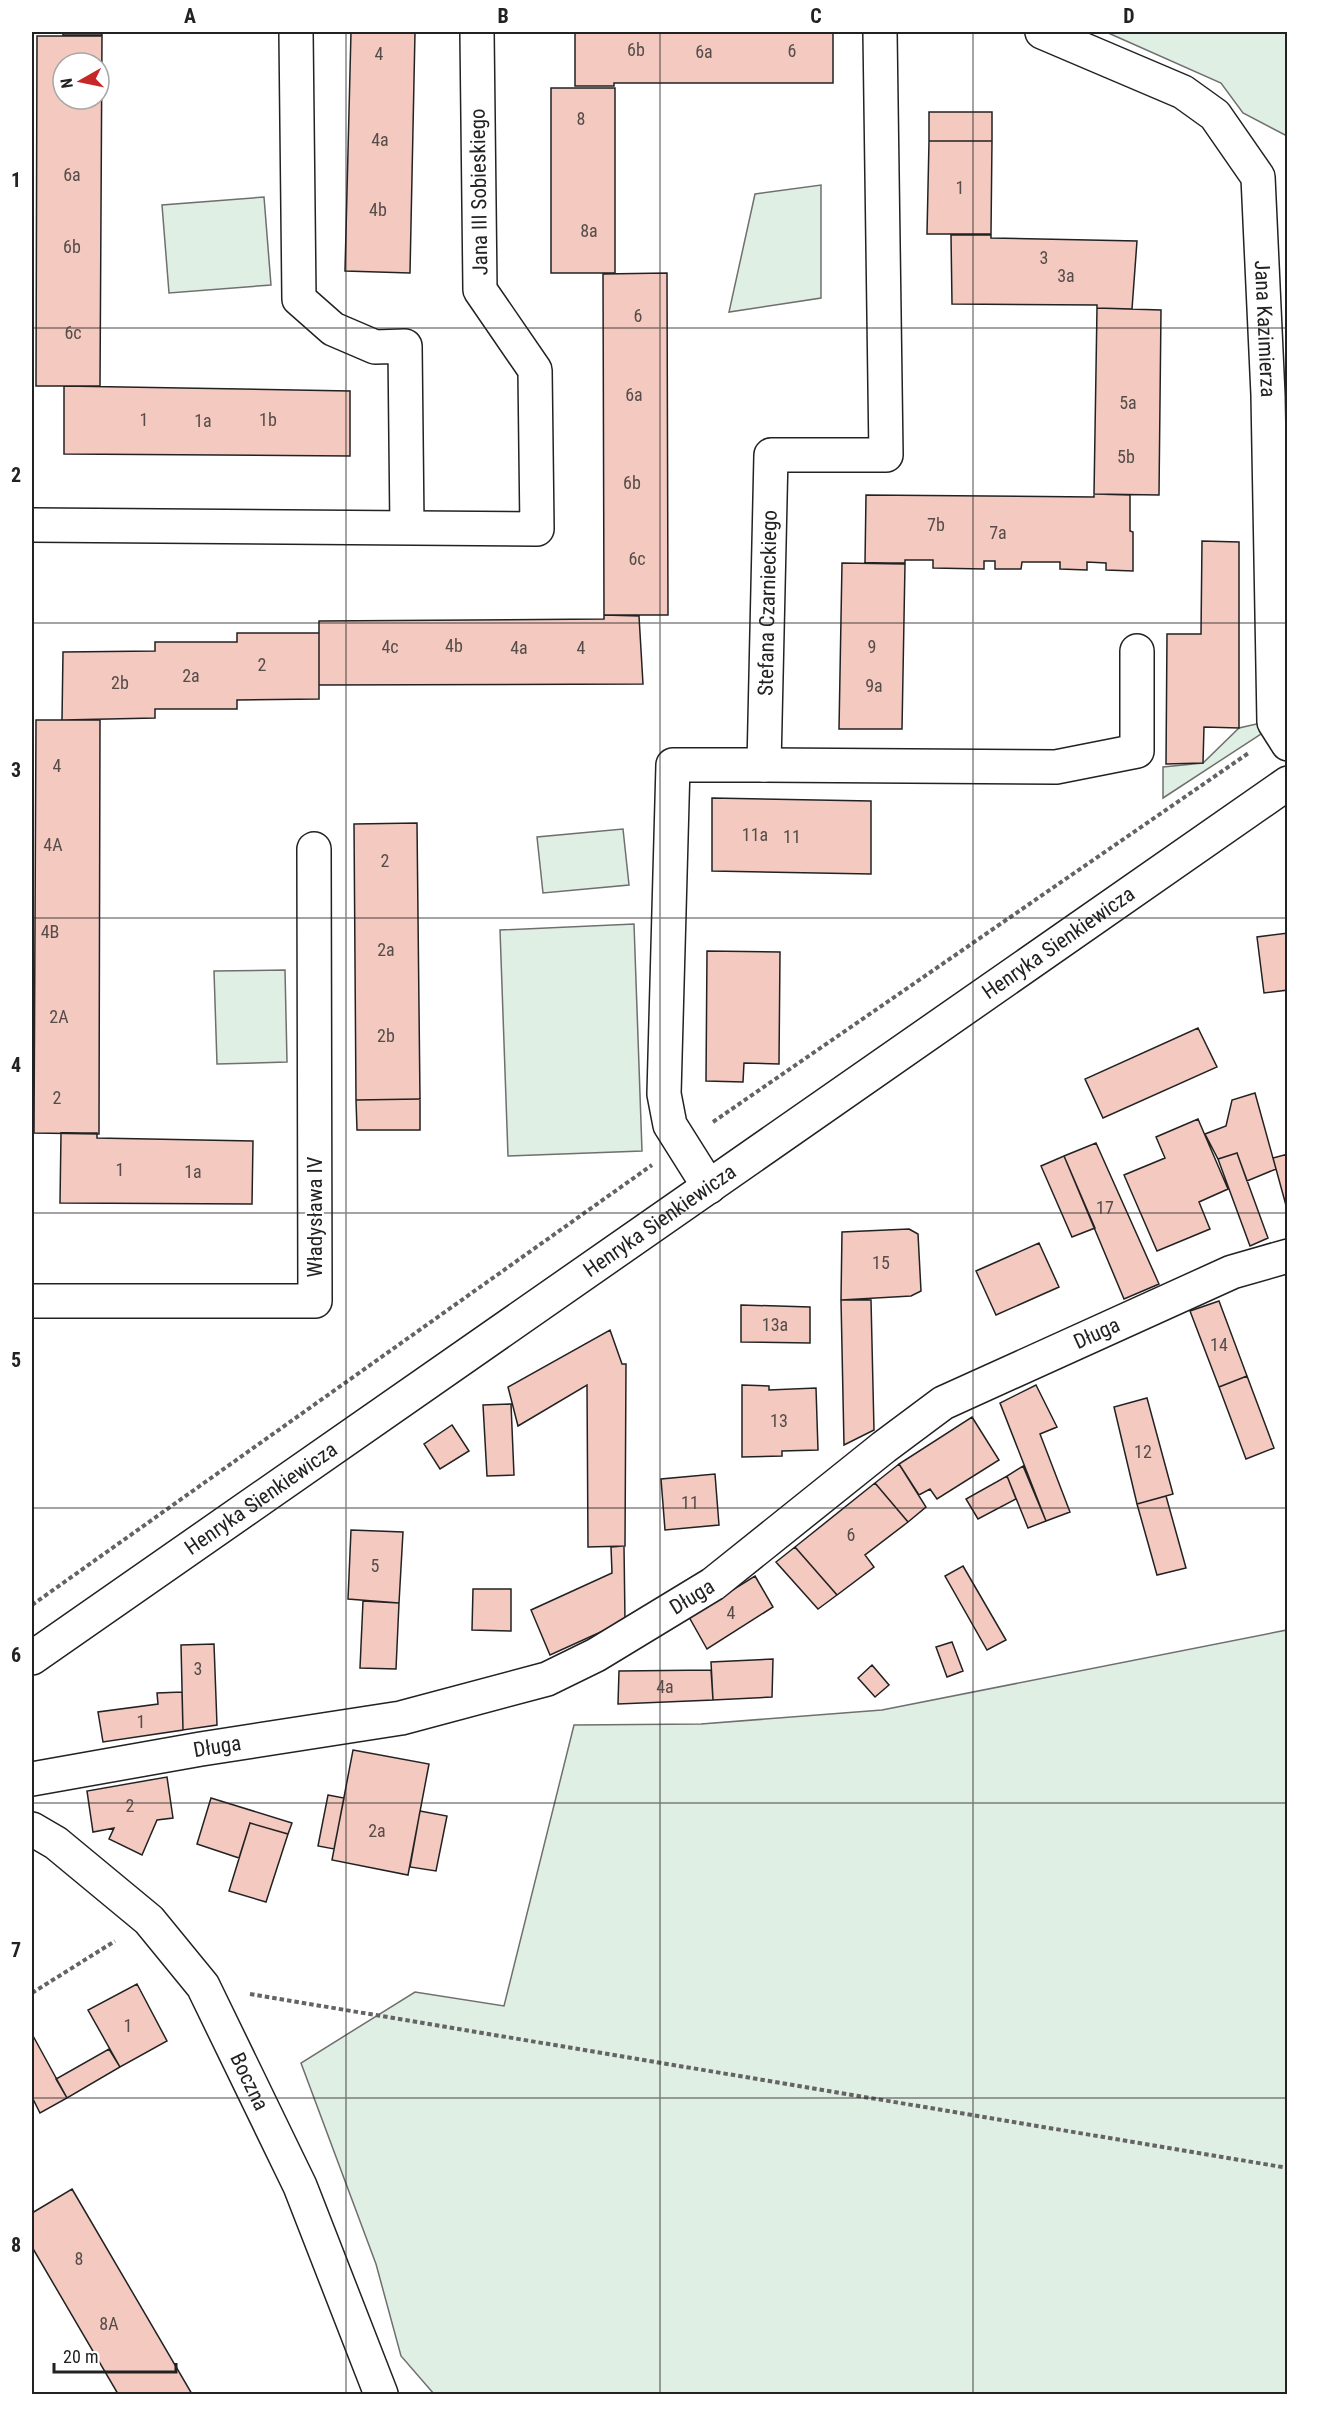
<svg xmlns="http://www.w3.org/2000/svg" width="1319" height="2426" font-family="'Roboto Condensed',sans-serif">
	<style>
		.green { fill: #e0efe3; stroke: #6f6f6f; stroke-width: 1.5 }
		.building { fill: #f3c9c0; stroke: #222; stroke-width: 1.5; fill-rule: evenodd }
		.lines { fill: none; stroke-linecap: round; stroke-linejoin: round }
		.street-casing { stroke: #222; stroke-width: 36 }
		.secondary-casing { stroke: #222; stroke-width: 36 }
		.path { stroke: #646464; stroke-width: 4; stroke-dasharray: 4.5 3; stroke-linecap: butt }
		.street { stroke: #fff; stroke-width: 33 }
		.secondary { stroke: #fff; stroke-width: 33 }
		.grid { fill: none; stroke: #222; stroke-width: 1.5; stroke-opacity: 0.55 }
		.labels { text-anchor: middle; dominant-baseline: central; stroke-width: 4.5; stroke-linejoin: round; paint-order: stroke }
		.number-label { font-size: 18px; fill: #564c4a }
		.street-label { font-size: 21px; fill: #222; stroke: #fff }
		.neatline { fill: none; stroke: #222; stroke-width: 2 }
		.grid-label { font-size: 20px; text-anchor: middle; font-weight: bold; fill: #222 }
	</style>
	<rect width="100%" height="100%" fill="#fff"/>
	<path class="green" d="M1106,32H1287V136L1243,113L1221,83Z
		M821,185V298L729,312L755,194Z
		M264,197L271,285L169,293L162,205Z
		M1287,717L1163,798V767L1203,763L1239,728Z
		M623,829L629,885L543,893L537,837Z
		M634,924L642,1151L508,1156L500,930Z
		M285,970L287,1062L217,1064L214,971Z
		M1287,1630V2394H434L401,2356L376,2264L301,2063L415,1992L504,2006L574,1725L701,1724L882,1710Z"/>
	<path class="building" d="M63,32H239H102V35H63Z
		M351,32H415L410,273L345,271Z
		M575,32H833V83H614V86H575Z
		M37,36H102L100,386H36ZM63,63H99V99H63Z
		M551,88H615V273H551Z
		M929,112H992V141H929Z
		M929,141H992L991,234H927Z
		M951,235H991V238L1137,241L1132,309L1097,308V305L952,304Z
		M667,273L668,615H604L603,274Z
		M1097,308L1161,310L1159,495L1094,494Z
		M64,386L350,391V456L64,454Z
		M1094,494L1130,495V531L1133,532V571L1106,570V563L1087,562V570L1060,569V562H1022L1021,569H995V561H984V569L933,568V560H905V563H865L866,495L1094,497Z
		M1202,541L1239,542V728L1204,727L1203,763L1166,764L1167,634H1201Z
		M842,563L905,564L902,729H839Z
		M604,615L639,616L643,684L319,685V621L604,619Z
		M237,633H319V699L237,700V709H155V718L62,720L63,652L155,651V642H237Z
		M36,720H100L99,1134L34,1133Z
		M712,798L871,801V874L712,871Z
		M417,823L420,1099L356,1100L354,824Z
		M1288,933V990L1264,993L1257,937Z
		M707,951L780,952L779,1064L744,1063L743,1082L706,1081Z
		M1198,1028L1217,1067L1103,1118L1085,1079Z
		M1255,1093L1276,1169L1247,1181L1237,1153L1218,1159L1205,1134L1226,1126L1232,1100Z
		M420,1099V1130H357L356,1100Z
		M1198,1119L1228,1189L1199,1202L1210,1229L1157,1251L1124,1175L1165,1158L1156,1137Z
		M61,1133H97V1138L253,1141L252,1204L60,1203Z
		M1096,1143L1159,1284L1124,1299L1064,1156Z
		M1237,1153L1268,1238L1250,1246L1218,1159Z
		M1288,1154V1209H1287L1273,1158Z
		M1064,1156L1095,1228L1072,1237L1041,1166Z
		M909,1229L918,1234L921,1291L911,1296L841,1300L842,1232Z
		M1039,1243L1059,1287L996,1315L976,1271Z
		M841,1300H871L874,1430L844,1445Z
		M1219,1301L1247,1376L1219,1387L1190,1311Z
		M741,1305L810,1307V1343L741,1342Z
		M610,1330L622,1364H626L625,1546L588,1547L587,1385L518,1426L508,1387Z
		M1247,1376L1274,1448L1246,1459L1219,1387Z
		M742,1385L769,1386V1390L816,1388L818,1450L782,1451V1456L742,1457Z
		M1036,1385L1057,1427L1040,1434L1070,1512L1046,1521L1000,1403Z
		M1147,1398L1173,1494L1137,1504L1114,1407Z
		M511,1404L514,1475L487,1476L483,1405Z
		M972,1417L999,1460L937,1499L930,1489L919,1495L899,1464Z
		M452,1425L469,1451L440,1469L424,1444Z
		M899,1464L926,1507L908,1522L875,1483Z
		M1023,1466L1046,1521L1028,1528L1007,1476Z
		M715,1474L719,1525L665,1530L661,1479Z
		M1007,1476L1016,1499L978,1519L966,1499Z
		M875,1483L908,1522L865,1555L874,1567L837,1595L795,1547Z
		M1166,1496L1186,1568L1157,1575L1137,1504Z
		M351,1530L403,1532L399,1603L348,1599Z
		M624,1546L625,1621L550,1655L531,1610L612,1573L611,1547Z
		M795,1547L837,1595L818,1609L776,1562Z
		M963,1566L1006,1640L987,1650L945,1576Z
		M755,1576L773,1607L707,1649L689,1617Z
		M473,1589H511V1631L472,1630Z
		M363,1601L399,1603L396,1669L360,1668Z
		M952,1642L963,1671L947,1677L936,1647Z
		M214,1644L217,1725L183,1730L181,1645Z
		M773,1659L772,1697L713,1700L711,1662Z
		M872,1665L889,1685L875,1697L858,1678Z
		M711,1670L713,1700L618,1704L619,1671Z
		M182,1692L183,1730L103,1742L98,1712L158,1704L157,1693Z
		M353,1750L429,1764L408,1875L332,1860Z
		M167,1777L173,1818L157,1820L142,1855L109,1839L114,1828L93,1832L87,1791Z
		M328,1795L344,1798L334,1849L318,1846Z
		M211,1798L292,1823L288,1834L250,1823L239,1858L197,1844Z
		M420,1811L447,1816L436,1871L410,1867Z
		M250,1823L288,1834L266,1902L229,1891Z
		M137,1984L167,2041L120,2067L88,2010Z
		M32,2034L67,2098L40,2113L32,2097Z
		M109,2049L120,2067L67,2098L56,2079Z
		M72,2189L192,2394H118L32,2247V2213Z"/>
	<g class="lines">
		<defs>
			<g id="street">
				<path d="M296,32L299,299L333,329L375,347L405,346L407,527"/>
				<path id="s1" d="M1042,32L1183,92L1215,115L1258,177L1268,395L1274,722L1288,744"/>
				<path d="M32,525L537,529L535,370L480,290L477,32"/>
				<path d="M764,765L1056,767L1137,751V651"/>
				<path id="s2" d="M709,1187L670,1125L664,1094L673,765H764L771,455H886L880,32"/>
				<path d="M32,1301H315L314,849"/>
				<path id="s3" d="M32,1779L201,1749L401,1718L547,1679L596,1655L713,1584L884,1447L943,1403L1232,1272L1288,1256"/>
				<path id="s4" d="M32,1829L56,1843L149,1920L203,1986L300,2186L381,2394"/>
			</g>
			<g id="secondary">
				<path id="s5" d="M32,1658L1288,783"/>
			</g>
		</defs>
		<use href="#street" class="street-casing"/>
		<use href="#secondary" class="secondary-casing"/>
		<path class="path" d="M713,1122L1250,752
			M32,1605L652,1165
			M32,1993L115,1941
			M250,1994L1288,2168"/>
		<use href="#street" class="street"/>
		<use href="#secondary" class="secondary"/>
	</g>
	<path class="grid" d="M346,32V2394M660,32V2394M973,32V2394M32,328H1288M32,623H1288M32,918H1288M32,1213H1288M32,1508H1288M32,1803H1288M32,2098H1288"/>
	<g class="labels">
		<g class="number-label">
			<text x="636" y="49">6b</text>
			<text x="792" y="50">6</text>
			<text x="704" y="51">6a</text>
			<text x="379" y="53">4</text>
			<text x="581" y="118">8</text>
			<text x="380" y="139">4a</text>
			<text x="72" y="174">6a</text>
			<text x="960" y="187">1</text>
			<text x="378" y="209">4b</text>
			<text x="589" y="230">8a</text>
			<text x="72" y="246">6b</text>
			<text x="1044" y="257">3</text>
			<text x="1066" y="275">3a</text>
			<text x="638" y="315">6</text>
			<text x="73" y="332">6c</text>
			<text x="634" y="394">6a</text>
			<text x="1128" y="402">5a</text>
			<text x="144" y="419">1</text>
			<text x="268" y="419">1b</text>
			<text x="203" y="420">1a</text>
			<text x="1126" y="456">5b</text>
			<text x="632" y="482">6b</text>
			<text x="936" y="524">7b</text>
			<text x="998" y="532">7a</text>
			<text x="637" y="558">6c</text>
			<text x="454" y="645">4b</text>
			<text x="390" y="646">4c</text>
			<text x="872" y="646">9</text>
			<text x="519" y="647">4a</text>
			<text x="581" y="647">4</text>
			<text x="262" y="664">2</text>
			<text x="191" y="675">2a</text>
			<text x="120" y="682">2b</text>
			<text x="874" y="685">9a</text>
			<text x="57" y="765">4</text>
			<text x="755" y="834">11a</text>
			<text x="792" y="836">11</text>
			<text x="53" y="844">4A</text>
			<text x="385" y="860">2</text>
			<text x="50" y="931">4B</text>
			<text x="386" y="949">2a</text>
			<text x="59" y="1016">2A</text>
			<text x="386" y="1035">2b</text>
			<text x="57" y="1097">2</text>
			<text x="120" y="1169">1</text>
			<text x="193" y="1171">1a</text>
			<text x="1105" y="1207">17</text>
			<text x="881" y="1262">15</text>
			<text x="775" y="1324">13a</text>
			<text x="1219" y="1344">14</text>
			<text x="779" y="1420">13</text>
			<text x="1143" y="1451">12</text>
			<text x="690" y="1502">11</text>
			<text x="851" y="1534">6</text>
			<text x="375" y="1565">5</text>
			<text x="731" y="1612">4</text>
			<text x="198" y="1668">3</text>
			<text x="665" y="1686">4a</text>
			<text x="141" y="1721">1</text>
			<text x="130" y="1805">2</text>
			<text x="377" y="1830">2a</text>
			<text x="128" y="2025">1</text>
			<text x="79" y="2258">8</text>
			<text x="109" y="2323">8A</text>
		</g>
		<g class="street-label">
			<text transform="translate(479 192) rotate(-91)">Jana III Sobieskiego</text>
			<text stroke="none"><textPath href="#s1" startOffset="420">Jana Kazimierza</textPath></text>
			<text stroke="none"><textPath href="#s2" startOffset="687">Stefana Czarnieckiego</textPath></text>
			<text stroke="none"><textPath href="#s5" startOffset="1251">Henryka Sienkiewicza</textPath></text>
			<text transform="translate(315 1217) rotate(-90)">Władysława IV</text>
			<text stroke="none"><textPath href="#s5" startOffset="765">Henryka Sienkiewicza</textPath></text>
			<text stroke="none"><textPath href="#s3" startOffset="1178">Długa</textPath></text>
			<text stroke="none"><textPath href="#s5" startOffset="279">Henryka Sienkiewicza</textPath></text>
			<text stroke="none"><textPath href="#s3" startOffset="692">Długa</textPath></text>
			<text stroke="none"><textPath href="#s3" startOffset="188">Długa</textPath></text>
			<text stroke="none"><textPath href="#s4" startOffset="340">Boczna</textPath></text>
		</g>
	</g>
	<rect width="1319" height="2426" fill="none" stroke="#ffffff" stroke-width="66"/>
	<g transform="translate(81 81) rotate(261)"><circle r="28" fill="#ffffff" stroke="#a7a7a7" stroke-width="1.5"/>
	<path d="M0-4.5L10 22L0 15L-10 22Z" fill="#c62828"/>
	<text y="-9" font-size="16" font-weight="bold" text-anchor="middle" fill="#222222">N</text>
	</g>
	<path d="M54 2363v9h122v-9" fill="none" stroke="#222222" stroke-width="3"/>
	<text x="63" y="2363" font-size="18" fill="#222222" stroke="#ffffff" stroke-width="4.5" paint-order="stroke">20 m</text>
	<rect x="33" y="33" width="1253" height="2360" class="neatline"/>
	<g class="grid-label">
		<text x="190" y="23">A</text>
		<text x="503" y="23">B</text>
		<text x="816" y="23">C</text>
		<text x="1129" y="23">D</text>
		<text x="16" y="187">1</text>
		<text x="16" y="482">2</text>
		<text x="16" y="777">3</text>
		<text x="16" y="1072">4</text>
		<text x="16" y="1367">5</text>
		<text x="16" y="1662">6</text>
		<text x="16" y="1957">7</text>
		<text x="16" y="2252">8</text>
	</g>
</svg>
